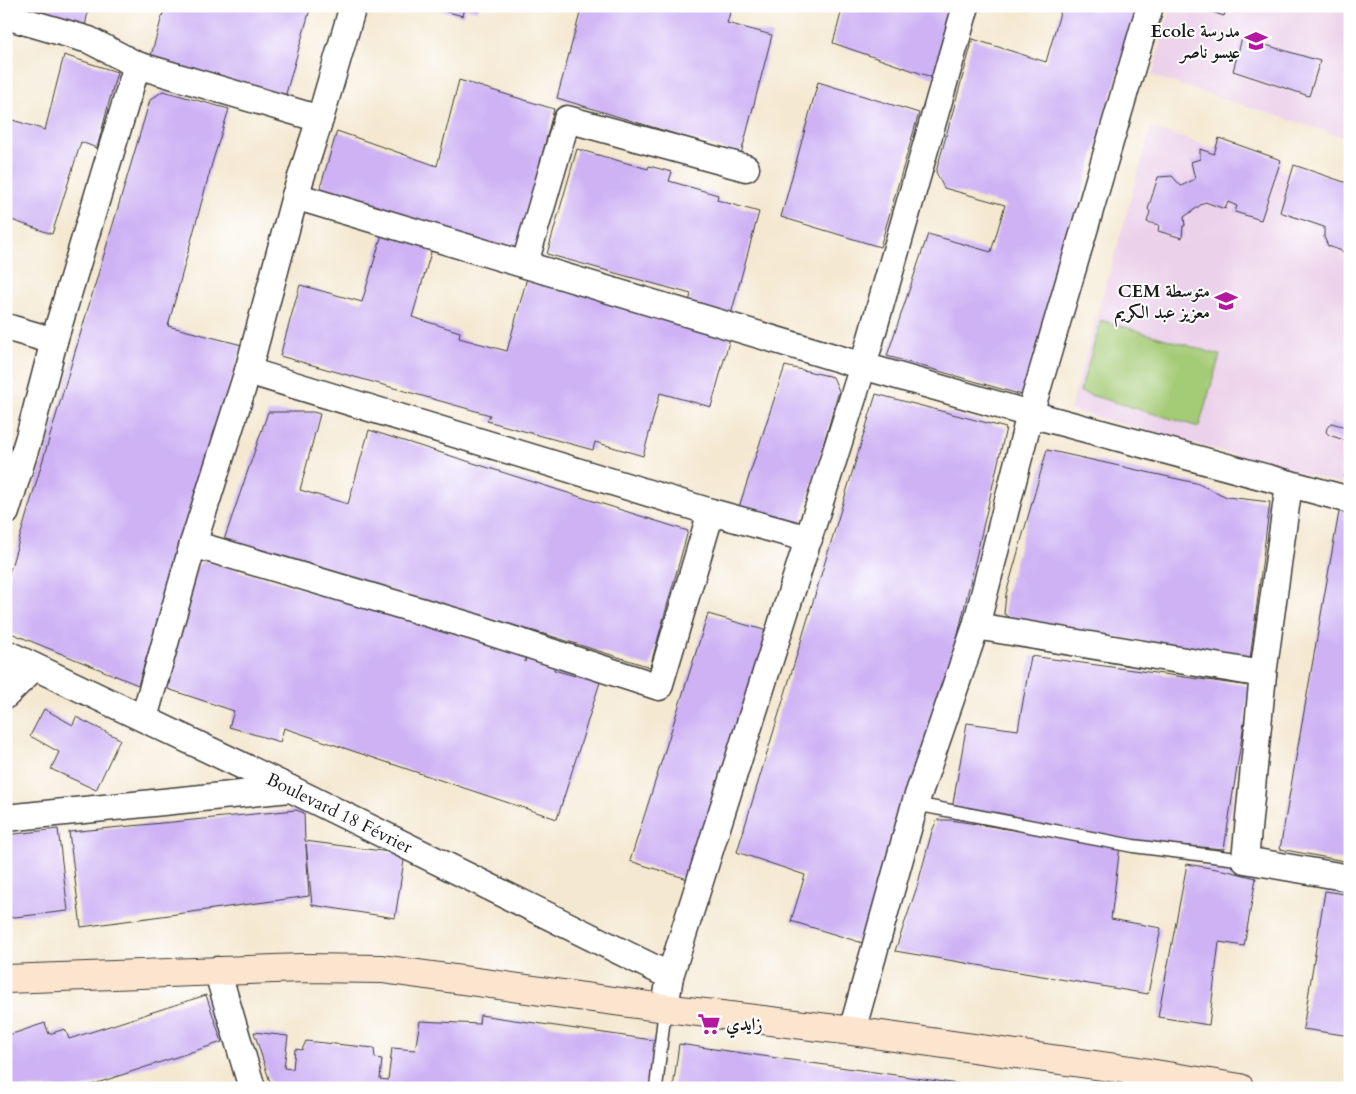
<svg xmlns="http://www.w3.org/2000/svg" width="1356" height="1094" font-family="Cardo,Amiri,serif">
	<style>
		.built { fill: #ecd1ea }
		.green { fill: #a4cb76; stroke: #607449 }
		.building { fill: #ceb2f4 }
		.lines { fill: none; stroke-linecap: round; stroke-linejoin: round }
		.lane-casing { stroke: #3c3b37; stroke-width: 15 }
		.street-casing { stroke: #3c3b37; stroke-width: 29 }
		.secondary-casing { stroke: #3c3b37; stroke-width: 30 }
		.lane { stroke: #fff; stroke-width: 12 }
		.street { stroke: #fff; stroke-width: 26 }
		.secondary { stroke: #fce5cf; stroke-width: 28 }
		.labels { text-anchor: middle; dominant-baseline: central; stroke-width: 4; stroke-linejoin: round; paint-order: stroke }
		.poi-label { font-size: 18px; font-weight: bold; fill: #1c1c1c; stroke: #fff; text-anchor: end }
		.street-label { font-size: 18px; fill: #1c1c1c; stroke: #fff }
	</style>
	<rect width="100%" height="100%" fill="#fff"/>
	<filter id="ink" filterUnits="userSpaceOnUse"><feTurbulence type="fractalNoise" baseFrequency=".02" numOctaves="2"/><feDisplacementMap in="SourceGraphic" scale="10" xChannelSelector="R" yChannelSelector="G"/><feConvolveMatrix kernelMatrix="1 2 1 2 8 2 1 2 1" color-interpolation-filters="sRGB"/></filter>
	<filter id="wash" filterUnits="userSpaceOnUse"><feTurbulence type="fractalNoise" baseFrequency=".0096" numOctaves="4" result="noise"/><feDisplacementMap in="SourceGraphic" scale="20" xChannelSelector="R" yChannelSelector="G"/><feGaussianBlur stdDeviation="1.12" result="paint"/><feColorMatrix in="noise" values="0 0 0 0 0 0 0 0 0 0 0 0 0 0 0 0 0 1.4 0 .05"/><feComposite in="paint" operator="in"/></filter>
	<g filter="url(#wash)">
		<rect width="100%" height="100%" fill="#f4e8d1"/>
		<path class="built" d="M1171,6H1350V139L1152,76Z
			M1151,128L1350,192V486L1070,410Z"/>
		<path class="green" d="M1101,320L1220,355L1199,427L1080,392Z"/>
		<g id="blocks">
			<path class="building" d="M6,6H89L85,27Z
				M165,6H311L285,97L150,59Z
				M425,6H479L478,11L465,8L463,16Z
				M582,6H732L727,23L772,35L741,154L557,98Z
				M843,6H954L934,78L833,43Z
				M1062,6H1138L1022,395L887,356L928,234L991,252L1005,205L944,188L936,172L973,39L1046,62Z
				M1194,6H1227L1224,16Z
				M1242,38L1320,61L1309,96L1233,71Z
				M64,55L117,72L97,148L81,142L52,234L6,218V118L45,130Z
				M459,80L554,109L516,256L318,195L337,131L437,166Z
				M818,82L919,113L880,247L781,217Z
				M163,91L229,109L213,160L168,326L242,345L138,685L6,631V584L150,100Z
				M1219,138L1281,160L1261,220L1235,212L1237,206L1228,202L1225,209L1205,202L1184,217L1185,226H1183L1182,238L1158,231L1159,225L1147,222L1150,212L1148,209L1158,177L1172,176L1181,186L1195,179L1191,162L1200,159V149L1214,154Z
				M577,149L648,169L649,166L672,172L669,181L718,195L717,200L759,212L730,318L688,306L691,294L547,254Z
				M1294,165L1350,184V254L1328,246L1324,237V227L1280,212Z
				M382,234L432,249L412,317L460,332L459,338L507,351L528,274L732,331L711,407L660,393L643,456L595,442L593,450L487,421L490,415L280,356L300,285L362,302Z
				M785,366L833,377L839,391L801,522L791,527L737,513Z
				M876,394L1006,428L958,635L866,944L791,921L805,875L737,852Z
				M268,412H313L320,414L300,490L348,504L369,430L688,531L650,667L551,636L223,543Z
				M1331,423L1350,428V442L1329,435L1326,432L1327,428Z
				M1047,450L1196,483L1227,497L1270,502L1250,659L1013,619L1004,614L1006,594Z
				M1350,461V479L1344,477Z
				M1340,506L1350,509V862L1280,849Z
				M205,561L525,653V662L526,656L555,665L554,670L575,676L576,671L601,679L557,819L284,728L280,742L229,727L234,711L168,689L181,621L196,567Z
				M708,614L771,632L691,880L630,861Z
				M1031,656L1250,686L1224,849L1119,840L952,809L967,723L1018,730Z
				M44,709L73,725L76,717L120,739L96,790L51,769L59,752L30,736Z
				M296,810L304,813L305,841L405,854L395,918L312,905L306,844L309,896L81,927L69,832Z
				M937,820H950L1120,846L1111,919L1161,928L1148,994L895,951L917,887L932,831Z
				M58,829L68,911L6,918V835Z
				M1187,864L1228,871L1256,878L1244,946L1219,942L1209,1025L1158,1017Z
				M1325,891L1350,895V1036L1303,1029Z
				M206,995L222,1042L82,1088H6V1036L45,1023L49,1034L65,1029L69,1039Z
				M480,1015L659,1041L652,1088H304L270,1082L254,1032L288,1036L284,1068L293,1069L295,1049L302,1050L306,1041L374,1048L375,1058L382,1059L380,1079L388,1080L392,1048L415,1050L420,1021L479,1024Z
				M679,1044L979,1087V1088H673Z"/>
		</g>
	</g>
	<g filter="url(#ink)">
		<use href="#blocks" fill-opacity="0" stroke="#3c3b37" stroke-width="1"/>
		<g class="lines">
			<defs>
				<path id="lane" d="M915,804L1133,846L1245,860
					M656,1088L665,1008
					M1128,1088L1131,1070"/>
				<g id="street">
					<path d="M6,16L89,40L137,65"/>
					<path d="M320,119L353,6"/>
					<path d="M525,263L567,119L746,168"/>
					<path d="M6,327L54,341"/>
					<path d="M248,371L711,512L809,539"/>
					<path d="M1289,484L1263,674L1245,860L1350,878"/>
					<path d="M6,512L29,437L54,341L137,65L320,119L295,196"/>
					<path d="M193,544L471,626L659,687L711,512"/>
					<path d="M976,626L1263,674"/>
					<path id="s1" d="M6,653L291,789L670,976"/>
					<path d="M6,695L34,667"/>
					<path d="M144,718L193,544L248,371L295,196L863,366L1030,414L1350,500"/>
					<path d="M6,818L290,789"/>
					<path d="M217,970L252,1088"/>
					<path d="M665,1008L670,976L863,366L966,6"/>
					<path d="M852,1031L915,804L976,626L1030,414L1150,6"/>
				</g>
				<path id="secondary" d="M6,979L301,968L382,969L665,1008L852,1031L1131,1070L1240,1088"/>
			</defs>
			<use href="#lane" class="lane-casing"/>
			<use href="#street" class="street-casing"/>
			<use href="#secondary" class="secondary-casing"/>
			<use href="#lane" class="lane"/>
			<use href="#street" class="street"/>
			<use href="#secondary" class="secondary"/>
		</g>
	</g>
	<defs>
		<symbol id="school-bare" viewBox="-9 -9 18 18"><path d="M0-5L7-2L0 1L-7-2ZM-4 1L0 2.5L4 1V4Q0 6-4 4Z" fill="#b5179e" stroke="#fff" stroke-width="2.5" paint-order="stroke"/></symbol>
		<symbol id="supermarket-bare" viewBox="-9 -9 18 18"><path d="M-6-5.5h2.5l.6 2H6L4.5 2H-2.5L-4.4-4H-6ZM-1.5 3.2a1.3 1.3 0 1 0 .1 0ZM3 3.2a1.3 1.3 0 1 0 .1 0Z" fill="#b5179e" stroke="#fff" stroke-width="2.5" paint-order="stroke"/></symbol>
	</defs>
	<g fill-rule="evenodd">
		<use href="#school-bare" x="1240" y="25" width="32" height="32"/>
		<use href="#school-bare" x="1210" y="285" width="32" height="32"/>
		<use href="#supermarket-bare" x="693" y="1008" width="32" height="32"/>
	</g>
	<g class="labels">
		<g class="poi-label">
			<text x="1240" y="31">Ecole مدرسة<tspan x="1240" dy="21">عيسو ناصر</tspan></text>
			<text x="1210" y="291">CEM متوسطة<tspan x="1210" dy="21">معزيز عبد الكريم</tspan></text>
			<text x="726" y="1024" text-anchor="start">زايدي</text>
		</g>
		<g class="street-label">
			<text stroke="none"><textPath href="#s1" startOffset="370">Boulevard 18 Février</textPath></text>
		</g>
	</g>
	<rect width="1356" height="1094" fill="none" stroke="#fff" stroke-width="25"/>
</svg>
